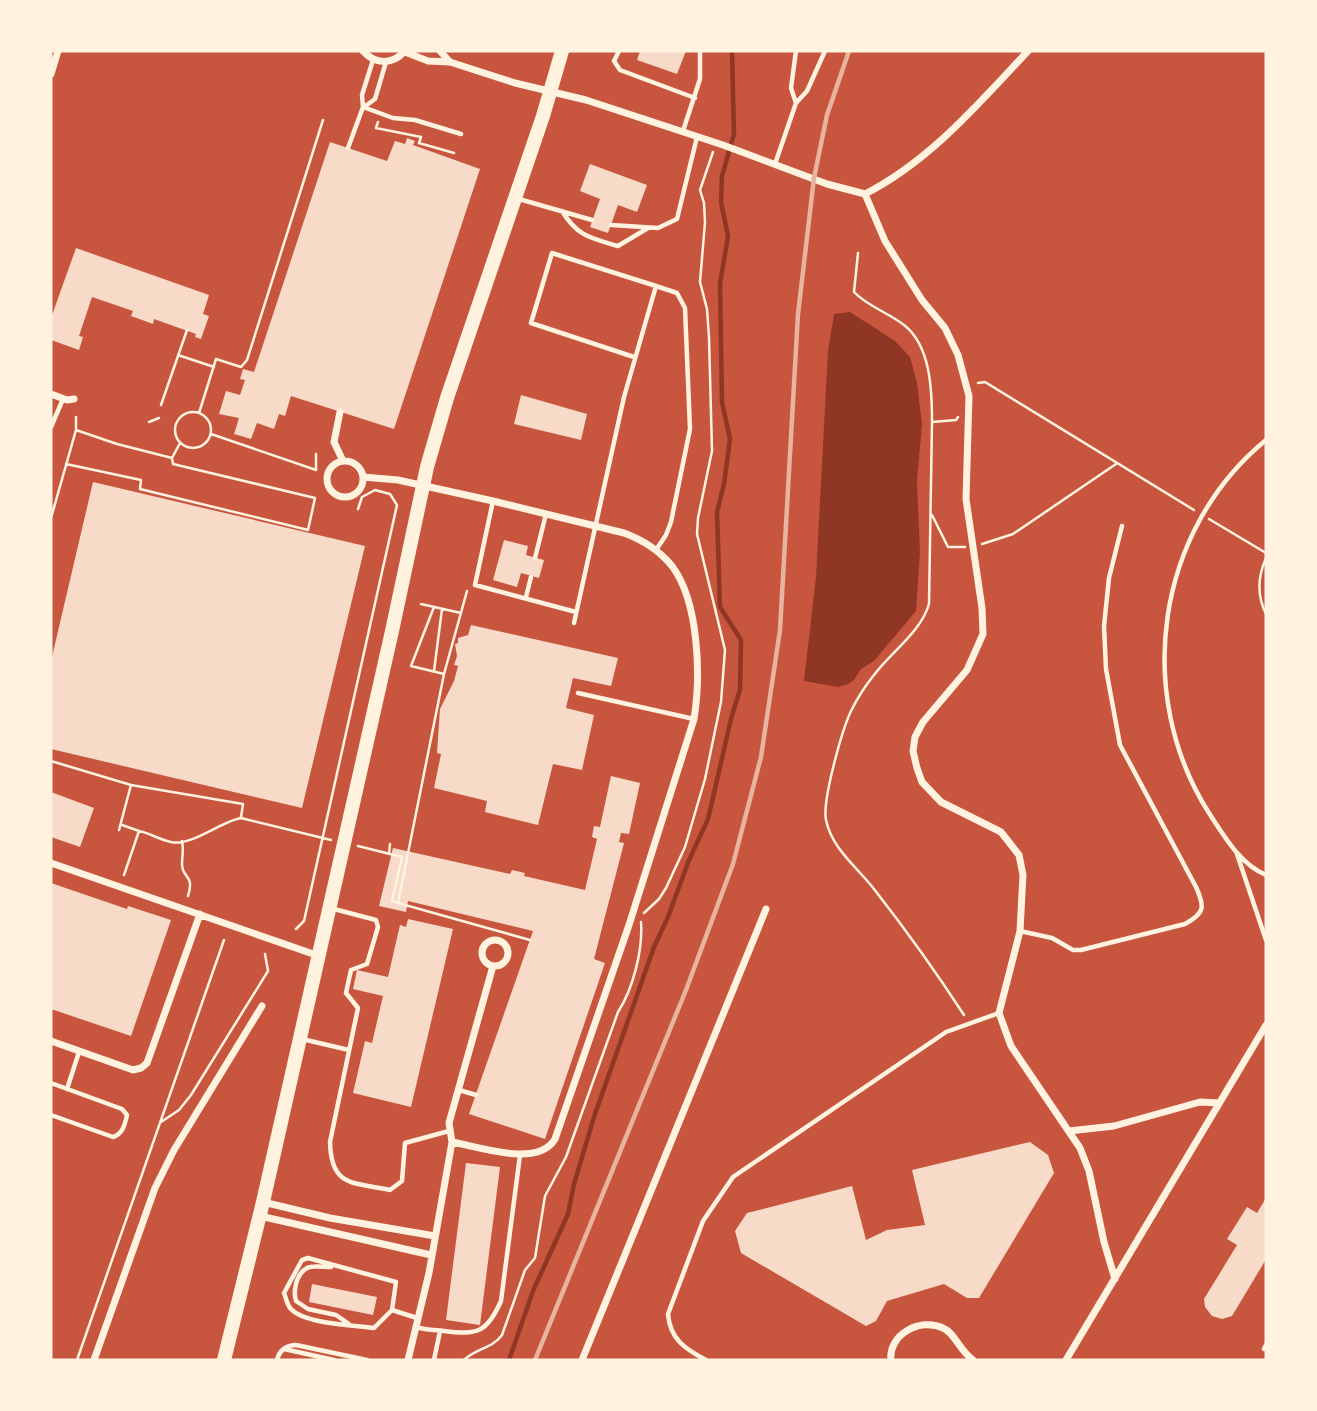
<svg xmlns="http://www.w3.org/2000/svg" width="1317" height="1411" font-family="'Fira Sans',sans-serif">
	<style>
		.water { fill: #8f3625 }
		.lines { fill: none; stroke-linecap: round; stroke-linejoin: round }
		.stream { stroke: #8f3625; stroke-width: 4.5 }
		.building { fill: #f7dbc8 }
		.path { stroke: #fff3e0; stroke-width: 2.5 }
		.service { stroke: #fff3e0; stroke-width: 4.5 }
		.minor { stroke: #fff3e0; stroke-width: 7 }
		.trunk { stroke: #fff3e0; stroke-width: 14 }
		.rail { stroke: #e9b49f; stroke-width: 4.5 }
	</style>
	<rect width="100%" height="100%" fill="#c8553d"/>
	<path class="water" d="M850,312L895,341L910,357L917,383L922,424L917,481L920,552L916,611L874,661L861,669L854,680L848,684L838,687L804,681L816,577L828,351L834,314Z"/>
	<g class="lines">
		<path class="stream" d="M509,1360L533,1291L568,1214L574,1184L594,1117L654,947L668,917L689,860L708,819L732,715L740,690L741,640L720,607L717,512L724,484L730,439L722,402L720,284L728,236L721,202L722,176L734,134L732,51"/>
	</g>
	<path class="building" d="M640,51H686L677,74L637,60Z
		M407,138L415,141L413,145L480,169L394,429L291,396L285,416L279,414L274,429L257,423L251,439L234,434L239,418L219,414L226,391L240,395L245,380L240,379L243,369L254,372L330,142L387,161L395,141L405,144Z
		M590,164L647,185L637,212L618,205L608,233L590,227L600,199L580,191Z
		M76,248L209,295L203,314L209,316L201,339L195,337L196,334L154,319L153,324L131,316L133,311L92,297L79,336L83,337L79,350L51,340V318Z
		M521,395L587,414L581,440L514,424Z
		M93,482L365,546L302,808L51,749V661Z
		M504,540L528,546L526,555L544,560L539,578L521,573L517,587L493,580Z
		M471,625L618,658L611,686L573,678L566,708L594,715L582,770L553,764L538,825L485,812L487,801L434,788L441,754L437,753L440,709L454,681L458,666L454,665L457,656L455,644L458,643V638L468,635Z
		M611,776L640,783L629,834L621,833L619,842L624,843L594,959L605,963L545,1139L469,1114L533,931L408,901L406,912L379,906L393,848L510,874L512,870L525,873L524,876L585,890L597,839L592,837L594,826L600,827Z
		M51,792L94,808L80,847L51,837Z
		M51,883L127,909L128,906L171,920L131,1036L51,1009Z
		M408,919L453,929L411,1107L353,1093L365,1041L372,1043L383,996L353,989L357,970L388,977L400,925L406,927Z
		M1030,1142L1048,1155L1054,1173L979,1298H967L944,1284L887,1301L876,1321L866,1326L741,1253L735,1231L747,1213L852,1186L866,1240L887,1230L925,1225L912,1170Z
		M466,1163L500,1167L480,1325L446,1320Z
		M1266,1198V1263L1265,1261L1232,1316L1222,1319L1212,1316L1205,1307L1204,1299L1237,1245L1227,1239L1247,1207L1257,1213Z
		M312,1284L377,1297L373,1315L309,1302Z"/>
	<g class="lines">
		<path class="path" d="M378,122L376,128L421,137L419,143L454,153
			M858,253L854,292C867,306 889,313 904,325C931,346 932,391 932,422L956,420L958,417
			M178,355L214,367
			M978,383L985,382L1194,510
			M161,405L187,330
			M175 430a18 18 0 1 1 36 0a18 18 0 1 1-36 0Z
			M199,413L216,359L241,367L247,360L323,120
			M76,417V430
			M149,422L159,418
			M932,422L929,604C921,632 891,652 874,675C865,686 857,699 851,711C842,730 822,801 826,820C832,849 857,867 874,889C906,930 936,972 964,1015
			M211,434L316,470V454
			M66,464L141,480L140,489L308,530L315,498L173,464L172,458
			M932,515L948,547H965
			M51,518L76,430L117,444L172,458L180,443
			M1209,519L1266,553
			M982,544L1013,534L1116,464
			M1266,558C1258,576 1257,596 1266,614
			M467,591L444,674L398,903L530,940
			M421,604L461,613
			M434,607L411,666L444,674
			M434,671L442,609
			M51,761L131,785L119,830
			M131,785L243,804L241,817
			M122,825L139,831
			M182,841C184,849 182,856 182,864C182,879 195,874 188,896
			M358,846L402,857L392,901L398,903
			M389,854L390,844
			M124,875L139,831C150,833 160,840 171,842C190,847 222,821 241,818L331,840
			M644,913L659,899L666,888L685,847L705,779L721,702L725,650L697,534L698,518L712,451L709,337L707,309L700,282L705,222L704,203L700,190L713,152
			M296,929L304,921L397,505L390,494L375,490L362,497L358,509
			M161,1122L179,1110L191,1095L268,971L265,954
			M77,1360L224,940
			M464,1360C475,1349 493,1348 502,1335L525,1270L535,1258L545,1196L566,1157L618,1012C633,989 643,950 641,922"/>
		<path class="service" d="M619,51L614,61L620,70L695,98
			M796,51L791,88L796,103
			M363,107L393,118L415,120L461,134
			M364,107L375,99L386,62
			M683,131L700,79V51
			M348,148L363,107L362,95L373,60
			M775,164L796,103L807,91L825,51
			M519,199L592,220
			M562,211C578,237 591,238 618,246L648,228
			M611,225L658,228L677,219L697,137
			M634,357L531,323L552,253L656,286
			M51,427L63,399
			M1266,440C1156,530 1133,694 1209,813C1224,836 1240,864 1266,875
			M493,501L475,585L576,612
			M535,558L546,514
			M526,597L531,577
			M574,623L624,397L656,286L677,293L685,308L690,429L671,522L666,535L656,550
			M578,693L694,719
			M1237,854L1266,940
			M330,908L376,920L378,927L367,964L351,970L346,993L358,1008L330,1142C331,1188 354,1182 390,1190L402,1181L405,1143L449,1131
			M1020,931L1052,938L1073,950H1081L1185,924C1205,913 1205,907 1196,887L1120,745L1106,669L1104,626L1109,578L1122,526
			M302,1039L349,1050
			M51,1083L122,1109L127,1115C125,1124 123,1134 113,1137L51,1115
			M67,1089L79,1052
			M459,1090L476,1095
			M308,1258L396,1282L392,1310L374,1328C353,1325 305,1324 291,1309C287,1305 286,1298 284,1293L302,1260Z
			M331,1267C324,1267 312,1265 307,1268C296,1274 293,1291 296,1301L308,1309L336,1315L349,1324
			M392,1310L417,1318
			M416,1327C425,1330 435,1330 444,1331C477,1335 487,1333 501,1301L520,1155
			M284,1349L334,1360
			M1264,1349L1266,1345
			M277,1360C279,1351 286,1345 296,1345L367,1360
			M434,1360L440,1331
			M706,1360C685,1349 670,1339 668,1314L703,1221L733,1177L946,1032L999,1013"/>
		<path class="minor" d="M363,51C376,65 392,65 405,51
			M440,51L450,62
			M405,52L428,61L450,62L515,83L586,100L723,145L827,184L865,194
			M51,74L58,51
			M865,194L885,241L922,300L945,328L958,355L969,396L966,499L982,608L983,634L967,670L923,722L915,737L913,751L917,768L922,782L941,802L1001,832L1019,855L1023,875L1020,931L999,1013L1011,1046L1080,1148L1089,1171L1104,1242L1115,1279
			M865,194C930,161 979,103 1028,51
			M51,394L67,400L74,399
			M340,412L334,442L343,461
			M327 479a18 18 0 1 1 36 0a18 18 0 1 1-36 0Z
			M363,477L398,480L493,501L624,533C643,540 659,550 672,566C699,602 701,676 694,719L629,925L555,1139C538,1168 480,1147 452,1142
			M51,863L319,956
			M482 953a13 13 0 1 1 26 0a13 13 0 1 1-26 0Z
			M51,1041L133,1070L141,1068L147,1063L200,914
			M1069,1131L1114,1126L1200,1102L1219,1103
			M263,1202L330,1218L435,1236
			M260,1216L431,1255
			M94,1360L155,1188L174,1150L262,1006
			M408,1360L429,1273L452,1142L449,1123L493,966
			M582,1360L766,909
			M891,1360C888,1335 920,1317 943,1328C955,1333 959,1350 973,1360
			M1066,1360L1266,1025"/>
		<path class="trunk" d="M224,1360L263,1202L392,631L427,467L447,398L543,116L562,51"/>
		<path class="rail" d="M535,1360L686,990L733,864L761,757L780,630L798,314L814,178L827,115L849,51"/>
	</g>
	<rect width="1317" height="1411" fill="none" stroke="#fff3e0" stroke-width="105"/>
</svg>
